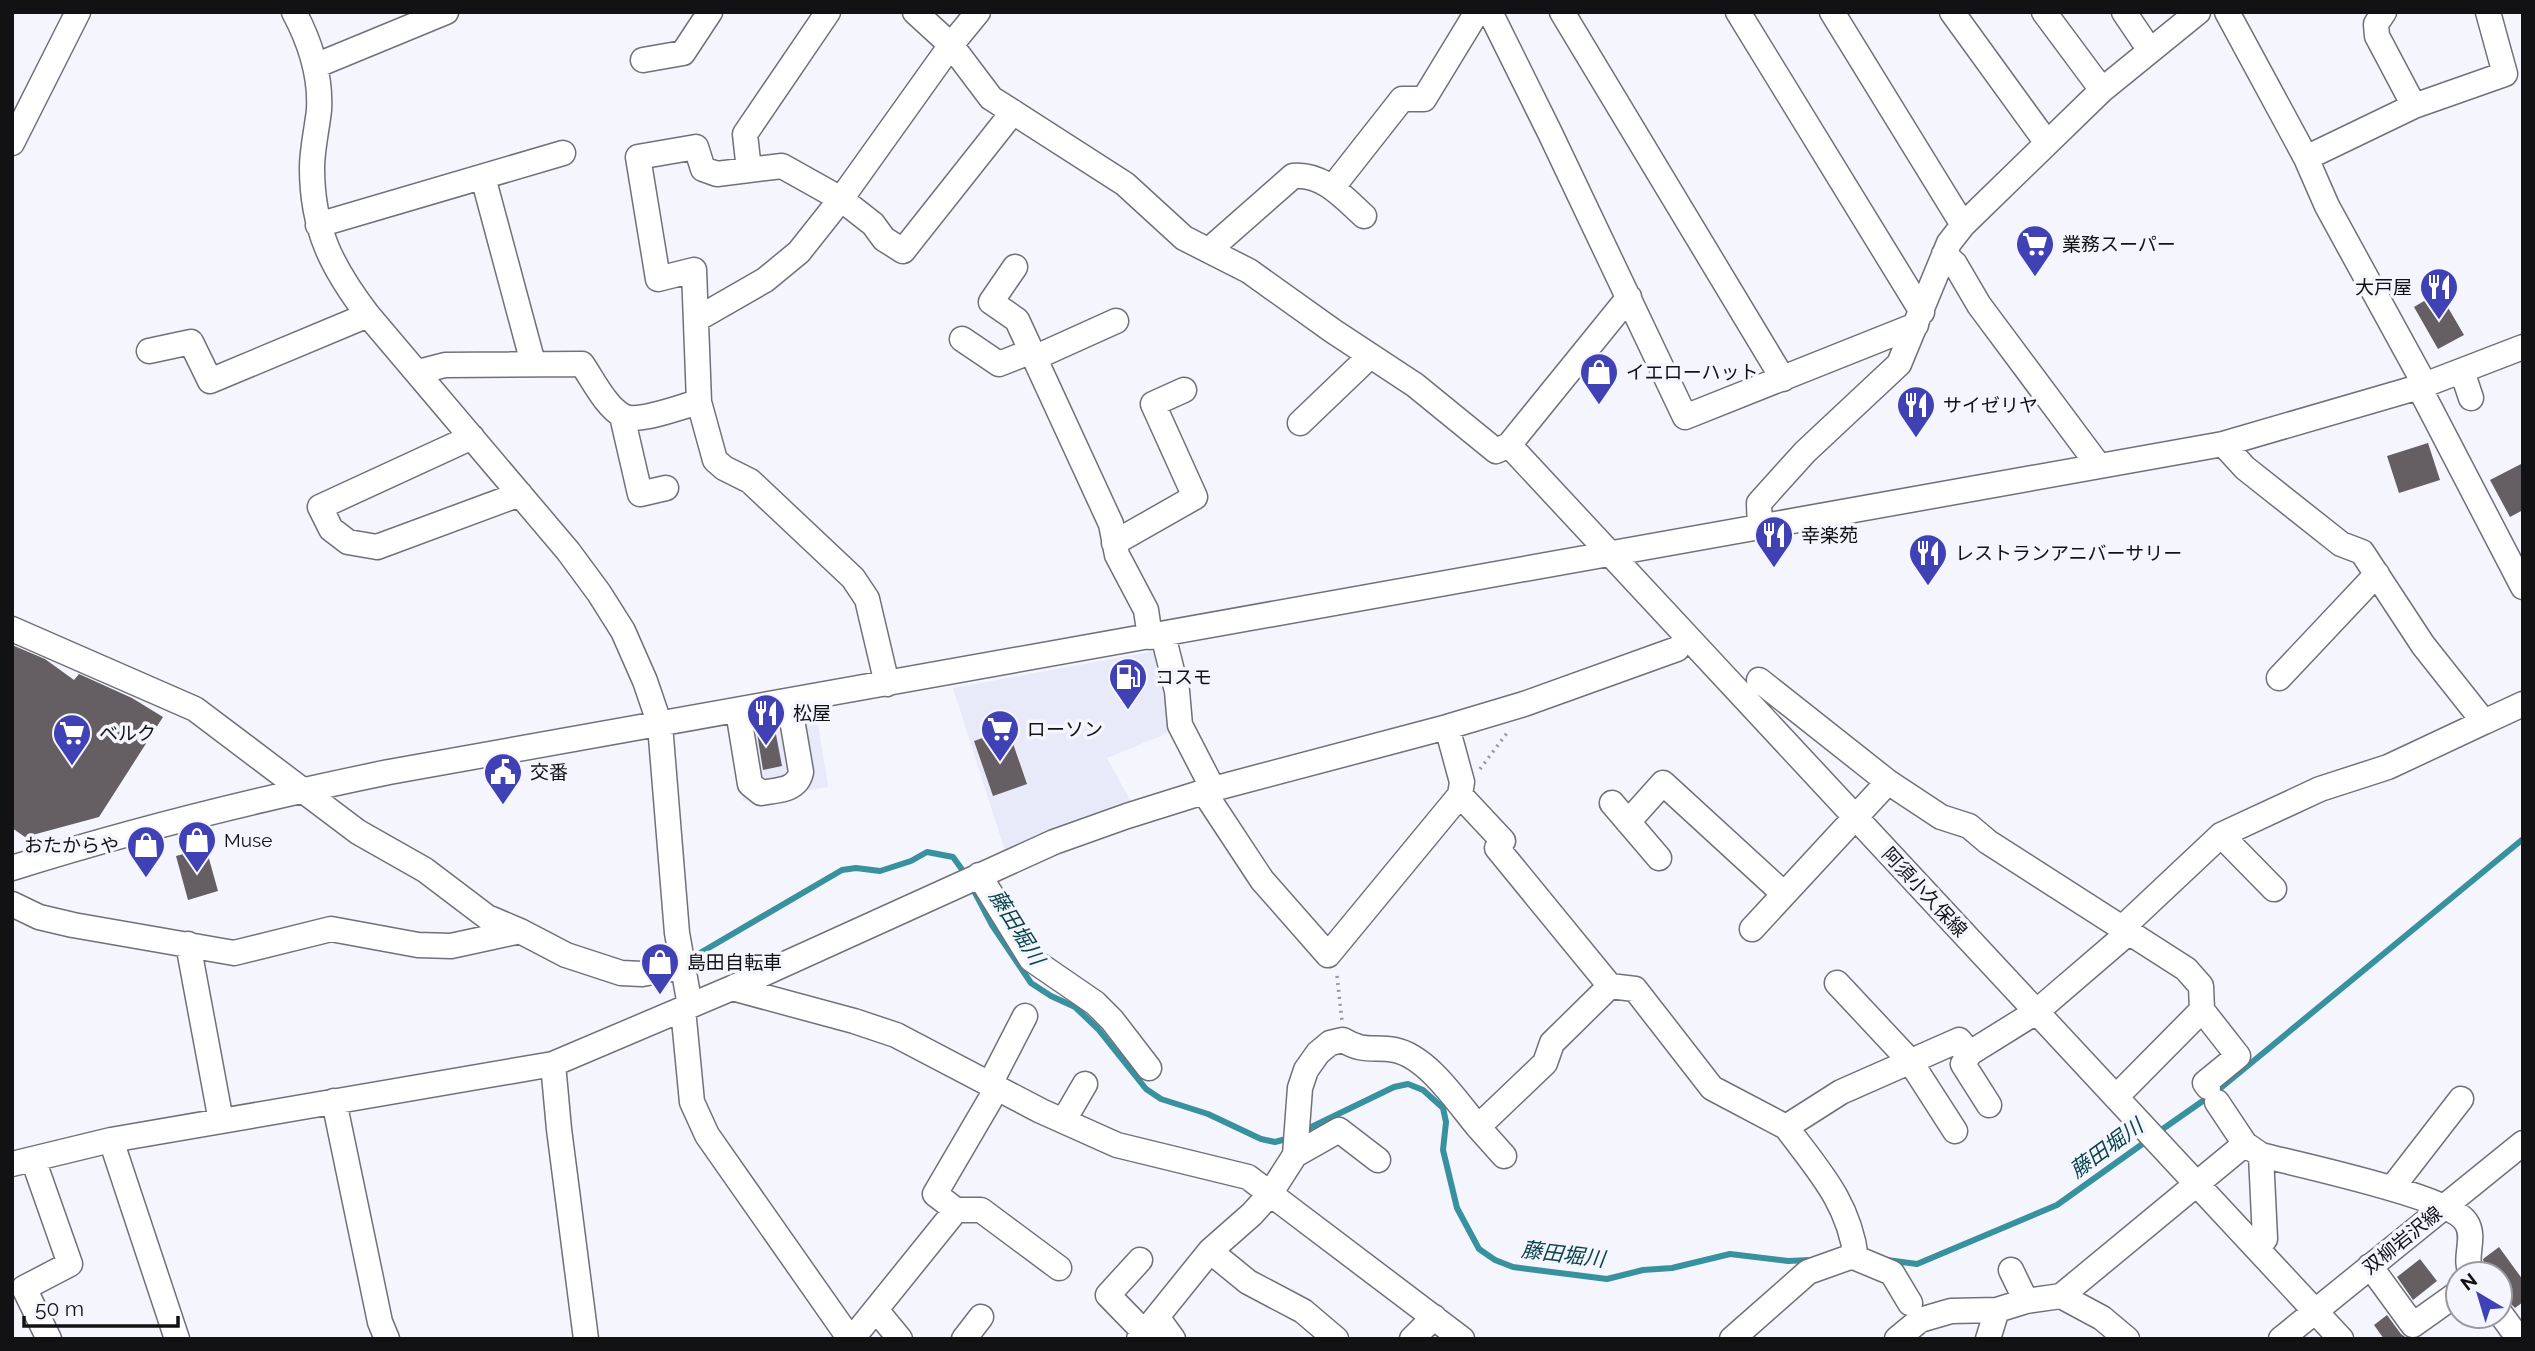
<svg xmlns="http://www.w3.org/2000/svg" width="2535" height="1351" font-family="Raleway,'Noto Sans JP',sans-serif">
	<style>
		.built { fill: #e8e9f9 }
		.lines { fill: none; stroke-linecap: round; stroke-linejoin: round }
		.stream { stroke: #37919e; stroke-width: 6 }
		.building { fill: #655e63 }
		.minor-casing { stroke: #707178; stroke-width: 27 }
		.path { stroke: #97979d; stroke-width: 3.5; stroke-dasharray: 2 5; stroke-linecap: butt }
		.minor { stroke: #fff; stroke-width: 24 }
		.labels { text-anchor: middle; dominant-baseline: central; stroke-width: 7; stroke-linejoin: round; paint-order: stroke }
		.poi-label { font-size: 19px; fill: #121215; stroke: #f4f5fd; text-anchor: start }
		.street-label { font-size: 19px; fill: #121215; stroke: #f4f5fd }
		.water-label { font-size: 21px; font-style: italic; fill: #09444b; stroke: #f4f5fd }
	</style>
	<rect width="100%" height="100%" fill="#f4f5fd"/>
	<path class="built" d="M1161,650L1175,730L1107,758L1132,804L1006,854L953,688Z
		M816,711L828,787L743,801L731,726Z"/>
	<g class="lines">
		<path class="stream" d="M971,885L992,925L1031,983L1051,996L1075,1007L1098,1029L1146,1089L1161,1099L1208,1114L1261,1139L1275,1142L1290,1138
			M700,953L842,870L856,868L880,871L911,861L927,852L953,857L966,875
			M1303,1131L1394,1087L1408,1084L1423,1090L1443,1108L1446,1122L1443,1150L1457,1208L1479,1249L1495,1260L1513,1267L1607,1279L1643,1270L1672,1268L1730,1254L1788,1261L1810,1260
			M2157,1133L2217,1091L2523,839
			M1887,1260L1917,1264L2057,1205L2148,1140"/>
	</g>
	<path class="building" d="M2439,292L2464,335L2438,349L2414,307Z
		M2428,443L2440,480L2399,493L2387,456Z
		M2523,463V510L2510,517L2490,480Z
		M12,645L45,659L74,680L79,674L132,698L163,717L99,817L25,837L12,828Z
		M774,724L782,766L763,770L756,727Z
		M1008,729L1027,784L993,796L974,741Z
		M206,848L218,891L188,900L176,856Z
		M2499,1247L2523,1280V1302L2515,1308L2507,1300L2500,1298V1274H2487L2484,1264L2483,1259Z
		M2420,1259L2437,1281L2413,1300L2397,1277Z
		M2387,1315L2401,1334L2408,1339H2384L2374,1325Z"/>
	<g class="lines">
		<defs>
			<path id="minor" d="M294,12C310,42 321,75 319,110C317,129 312,149 312,168C312,229 332,268 368,315L568,551L599,593L623,631L645,681L660,725L677,933L690,1006
				M915,12L951,45L991,98L1125,184L1184,238L1249,271L1333,331L1415,385L1496,451L1509,445L1629,297
				M1490,12L1550,133L1685,417L1916,325
				M1562,12L1783,379
				M1738,12L1922,312
				M1832,12L1963,225
				M1952,12L2047,143
				M2044,12L2102,90
				M2124,12L2149,49
				M2227,12L2306,158L2327,206L2425,385
				M2384,12L2376,24L2377,36L2414,106
				M643,60L683,53L710,12
				M315,66L446,12
				M12,143L78,12
				M2306,158L2414,106L2505,74L2488,12
				M749,170L745,134L828,12
				M483,177L533,363
				M1332,188L1402,99H1424L1477,12
				M318,225L563,153
				M1209,250L1293,176C1323,173 1344,198 1364,216
				M1944,254L1955,264L1979,305L2099,466
				M1015,267L991,302L1017,320L1111,524L1117,555L1146,610L1150,637
				M697,319L765,280L799,252L841,199L951,45L978,12
				M962,339L999,364L1032,351
				M149,351L191,342L210,381L368,315
				M1034,358L1116,321
				M2462,371L2471,398
				M418,372L445,365L582,364C593,380 606,407 623,416C638,424 682,406 699,402L715,460L724,468L750,481L853,578L867,599L887,684
				M2419,387L2523,587
				M699,402L694,270L658,279L638,157L696,147L703,169L717,174L782,166L841,199L873,224L884,239L903,251L1013,112
				M622,416L640,494L666,488
				M1300,423L1370,356
				M472,437L320,507L331,529L348,542L377,547L520,494
				M2223,444L2245,468L2341,544L2362,552L2423,645L2484,722L2523,704
				M1509,445L2341,1339
				M1760,529L1759,503L1805,452L1899,364L1949,243L1963,225L2102,90L2198,12
				M1114,543L1195,497L1153,404L1184,390
				M12,629L195,709L358,832L425,870L487,917L520,931
				M1163,635L1177,691L1180,725L1213,789
				M2279,678L2377,574
				M1759,680L1888,782L1941,817L1969,826L1988,842L2186,969L2201,986L2202,1010L2238,1056L2205,1083L2208,1087
				M738,711L750,784L761,793C777,790 797,791 801,772L789,702
				M1204,792L1262,880L1328,955L1460,795L1462,782L1447,727
				M1460,795L1503,841L1497,848L1610,986
				M1612,803L1659,858
				M1628,822L1663,783L1784,894
				M2221,835L2274,889
				M12,868C136,829 262,798 389,772L2223,444L2419,387L2523,347
				M979,875L1031,959L1095,1003L1112,1020L1149,1068
				M12,904L39,917L73,925L234,953L331,929L418,945L451,946L520,931L566,955L621,973L642,974L682,967
				M1752,929L1888,782
				M2121,929L2221,835L2320,789L2388,767L2484,722
				M188,944L221,1121
				M1837,983L1910,1061L1955,1131
				M732,988L854,1021L896,1035L1041,1111L1117,1145L1248,1177L1462,1339
				M683,1009L692,1102L707,1135L850,1339
				M1970,1053L1963,1064L1989,1105
				M553,1064L559,1129L586,1339
				M990,1084L1025,1016
				M2116,1097L2202,1010
				M334,1101L380,1322L387,1339
				M2217,1102L2245,1144L2261,1155C2296,1164 2451,1197 2466,1222C2477,1238 2462,1259 2472,1274
				M1064,1120L1085,1084
				M1478,1127L1504,1156
				M1786,1127C1818,1170 1849,1202 1856,1258L1892,1273L1910,1303
				M111,1140L177,1339
				M1295,1155L1339,1130L1378,1160
				M2261,1155L2265,1239
				M33,1159L70,1264L24,1288L49,1339
				M12,1164L111,1140L553,1064L732,988L1054,842L1127,816L1213,789L1447,727L1524,704L1677,649
				M2392,1188L2461,1099
				M956,1210H981L1059,1268
				M1210,1251L1248,1282L1303,1311L1336,1339
				M1140,1260L1108,1295L1144,1332
				M2370,1266L2413,1325L2458,1293
				M2011,1270L2026,1301
				M2061,1296L2102,1318L2127,1339
				M877,1311L900,1339
				M2500,1313L2519,1339
				M1157,1317L1173,1339
				M852,1339L956,1210L935,1194L997,1088
				M964,1339L981,1317
				M1139,1339L1210,1251L1252,1214L1270,1194L1295,1155L1300,1088L1306,1070L1318,1053L1330,1043L1343,1040C1364,1053 1374,1046 1395,1050C1428,1057 1457,1102 1478,1127L1545,1063L1552,1043L1610,986L1635,989L1712,1088L1786,1127L1841,1092L1959,1040L1970,1053L2036,1012L2128,933
				M1412,1339L1434,1317
				M1732,1339L1808,1272L1850,1257L1856,1258
				M1897,1339L1920,1320L1951,1311L1997,1310L2026,1301L2061,1296L2245,1144
				M1988,1339L1997,1310
				M2281,1339L2523,1143"/>
		</defs>
		<use href="#minor" class="minor-casing"/>
		<path class="path" d="M1480,769L1507,733
			M1337,976L1342,1021"/>
		<use href="#minor" class="minor"/>
	</g>
	<defs>
		<symbol id="supermarket-pin" viewBox="-11 -11 22 30"><path d="M0 17L-7.5 6A9.5 9.5 0 1 1 7.5 6Z" fill="#4141b6" stroke="#f4f5fd"/><path d="M-6-5.5h2.5l.6 2H6L4.5 2H-2.5L-4.4-4H-6ZM-1.5 3.2a1.3 1.3 0 1 0 .1 0ZM3 3.2a1.3 1.3 0 1 0 .1 0Z" fill="#fff"/></symbol>
		<symbol id="restaurant-pin" viewBox="-11 -11 22 30"><path d="M0 17L-7.5 6A9.5 9.5 0 1 1 7.5 6Z" fill="#4141b6" stroke="#f4f5fd"/><path d="M-5-6h1v4h1v-4h1v4h1v-4h1v5L-1.5 .5V6h-2V.5L-5-1ZM5-6V6H3V1.5H1.5Q1.5-4 5-6Z" fill="#fff"/></symbol>
		<symbol id="shop-pin" viewBox="-11 -11 22 30"><path d="M0 17L-7.5 6A9.5 9.5 0 1 1 7.5 6Z" fill="#4141b6" stroke="#f4f5fd"/><path d="M-5-2.5h2.3a2.7 3.5 0 0 1 5.4 0H5L5.5 6h-11ZM-1.5-2.5h3a1.5 2.3 0 0 0-3 0Z" fill="#fff"/></symbol>
		<symbol id="fuel-pin" viewBox="-11 -11 22 30"><path d="M0 17L-7.5 6A9.5 9.5 0 1 1 7.5 6Z" fill="#4141b6" stroke="#f4f5fd"/><path d="M-5.5-6h7V0h2V4h1.3V-2.5L3-4.5l.8-.8L6-3V5H2.5V1h-1V6h-7ZM-4.2-4.7v3.2H.2V-4.7Z" fill="#fff"/></symbol>
		<symbol id="civic-pin" viewBox="-11 -11 22 30"><path d="M0 17L-7.5 6A9.5 9.5 0 1 1 7.5 6Z" fill="#4141b6" stroke="#f4f5fd"/><path d="M-.6-6.5H3V-4.5H.6V-3L4-1V1h2V6H-6V1h2V-1L-.6-3ZM-1.2 2.5V6h2.4V2.5Z" fill="#fff"/></symbol>
	</defs>
	<g fill-rule="evenodd">
		<use href="#supermarket-pin" x="2013" y="222" width="44" height="60"/>
		<use href="#restaurant-pin" x="2417" y="265" width="44" height="60"/>
		<use href="#shop-pin" x="1577" y="350" width="44" height="60"/>
		<use href="#restaurant-pin" x="1894" y="383" width="44" height="60"/>
		<use href="#restaurant-pin" x="1752" y="513" width="44" height="60"/>
		<use href="#restaurant-pin" x="1906" y="531" width="44" height="60"/>
		<use href="#fuel-pin" x="1106" y="655" width="44" height="60"/>
		<use href="#restaurant-pin" x="744" y="691" width="44" height="60"/>
		<use href="#supermarket-pin" x="978" y="707" width="44" height="60"/>
		<use href="#supermarket-pin" x="50" y="711" width="44" height="60"/>
		<use href="#civic-pin" x="481" y="750" width="44" height="60"/>
		<use href="#shop-pin" x="175" y="818" width="44" height="60"/>
		<use href="#shop-pin" x="124" y="823" width="44" height="60"/>
		<use href="#shop-pin" x="638" y="940" width="44" height="60"/>
	</g>
	<g class="labels">
		<g class="poi-label">
			<text x="2062" y="244">業務スーパー</text>
			<text x="2412" y="287" text-anchor="end">大戸屋</text>
			<text x="1626" y="372">イエローハット</text>
			<text x="1943" y="405">サイゼリヤ</text>
			<text x="1801" y="535">幸楽苑</text>
			<text x="1955" y="553">レストランアニバーサリー</text>
			<text x="1155" y="677">コスモ</text>
			<text x="793" y="713">松屋</text>
			<text x="1027" y="729">ローソン</text>
			<text x="99" y="733">ベルク</text>
			<text x="530" y="772">交番</text>
			<text x="224" y="840">Muse</text>
			<text x="119" y="845" text-anchor="end">おたからや</text>
			<text x="687" y="962">島田自転車</text>
		</g>
		<g class="street-label">
			<text transform="translate(1925 892) rotate(47)">阿須小久保線</text>
			<text transform="translate(2402 1240) rotate(-39)">双柳岩沢線</text>
		</g>
		<g class="water-label">
			<text transform="translate(1017 927) rotate(58)">藤田堀川</text>
			<text transform="translate(2106 1148) rotate(-36)">藤田堀川</text>
			<text transform="translate(1563 1254) rotate(7)">藤田堀川</text>
		</g>
	</g>
	<rect width="2535" height="1351" fill="none" stroke="#121215" stroke-width="28"/>
	<g transform="translate(2479 1295) rotate(322)"><circle r="33" fill="#f4f5fd" stroke="#9a9aa0" stroke-width="2"/>
	<path d="M0-5L12 26L0 18L-12 26Z" fill="#4141b6"/>
	<text y="-10" font-size="19" font-weight="bold" text-anchor="middle" fill="#121215">N</text>
	</g>
	<path d="M24 1316v10h154v-10" fill="none" stroke="#121215" stroke-width="3.5"/>
	<text x="35" y="1316" font-size="21" fill="#121215" stroke="#f4f5fd" stroke-width="5" paint-order="stroke">50 m</text>
</svg>
